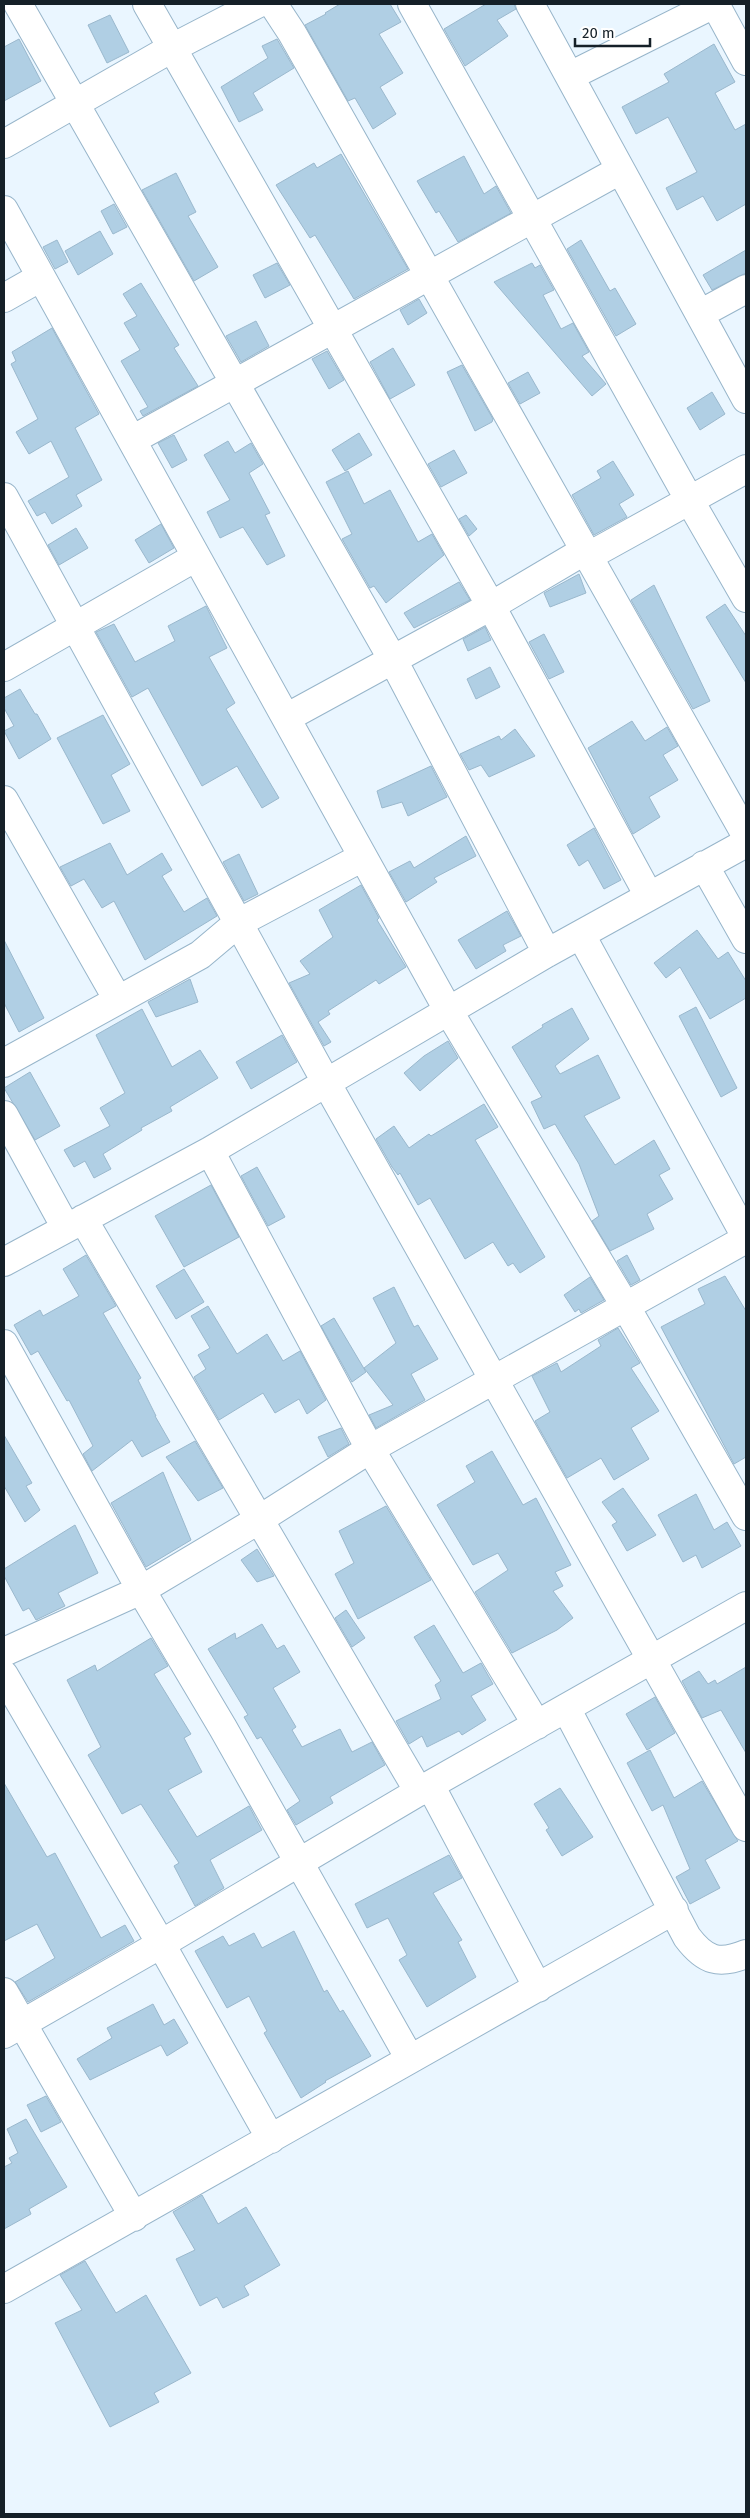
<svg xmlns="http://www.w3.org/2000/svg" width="750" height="2518" font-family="'Fira Sans',sans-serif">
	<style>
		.building { fill: #b0cfe4; stroke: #9ab8cd }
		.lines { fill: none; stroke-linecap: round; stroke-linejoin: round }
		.minor-casing { stroke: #97b5ca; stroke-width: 30 }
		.minor { stroke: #fff; stroke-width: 28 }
	</style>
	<rect width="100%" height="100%" fill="#eaf6ff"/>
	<path class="building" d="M340,4H390L401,22L379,34L403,73L380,87L396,114L373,129L355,98L348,101L305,25L326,14L325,13Z
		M486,4H514L516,9L497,20L508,36L465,66L444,29Z
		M110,15L129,52L107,63L88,25Z
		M19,39L41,81L4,101V47Z
		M277,39L294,68L253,93L263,110L239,122L221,87L268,58L262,46Z
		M714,44L735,82L715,93L735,130L746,124V204L717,221L703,196L677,210L666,188L697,172L668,117L636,134L622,107L669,82L664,74Z
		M341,154L408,269L354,299L315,235L310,238L276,185L314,163L317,168Z
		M464,156L484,194L496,186L511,213L458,242L439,211L436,213L417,181Z
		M176,173L196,212L188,216L218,267L194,281L142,190Z
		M114,204L127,227L113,234L101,211Z
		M100,231L113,254L78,275L65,251Z
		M57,240L68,262L55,269L43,247Z
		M581,240L610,291L615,288L636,324L616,336L567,249Z
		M746,250V273L712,290L703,275Z
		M277,263L290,285L265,298L253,275Z
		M532,263L535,268L540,265L554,290L543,295L561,329L573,323L589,352L582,356L606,384L592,396L494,282Z
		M141,283L179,345L174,348L198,386L143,416L140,411L148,407L121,361L140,350L124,323L137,316L123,294Z
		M419,299L427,313L408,325L400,310Z
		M256,321L269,346L241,362L226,336Z
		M52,328L99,414L75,428L102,480L76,495L82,506L52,524L45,512L37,516L28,501L69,477L51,441L29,454L16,432L38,419L11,364L16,361L12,352Z
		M393,348L415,385L390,399L370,362Z
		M327,351L344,380L329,389L312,359Z
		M462,365L493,419L492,422L475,431L447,372Z
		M528,372L540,393L520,404L508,383Z
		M712,392L725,414L700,430L687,408Z
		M359,433L372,455L345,471L332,450Z
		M174,435L187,460L172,468L158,443Z
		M228,441L235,453L251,443L263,464L249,473L270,513L265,515L285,556L267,565L243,527L220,538L207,512L230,500L204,455Z
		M454,450L467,473L441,487L428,464Z
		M613,461L634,495L619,504L627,517L594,535L572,495L601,478L597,471Z
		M348,471L364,504L390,490L418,542L432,534L444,555L386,603L374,586L370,588L342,539L352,534L326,482Z
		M466,515L477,529L469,536L459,519Z
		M161,524L174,548L149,563L135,540Z
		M76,528L88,548L59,565L48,545Z
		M579,574L586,593L550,607L544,593Z
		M459,582L470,600L414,628L404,613Z
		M654,585L710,701L693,709L631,600Z
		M725,604L746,636V683L706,617Z
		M206,606L227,648L209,657L235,703L226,709L279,798L262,808L237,766L202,786L148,688L132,697L96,632L114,624L135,662L175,641L168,626Z
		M485,627L491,640L468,651L463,639Z
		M544,634L564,672L549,679L529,642Z
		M490,667L500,687L476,699L467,679Z
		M20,689L35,714H37L51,739L19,759L4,731L14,726L4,708V698Z
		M103,715L130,764L111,775L130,811L103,824L57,738Z
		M632,721L645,741L667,727L678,746L663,755L678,780L649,797L660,817L633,834L588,748Z
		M515,729L535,756L489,777L481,765L469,770L460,754L499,736L501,740Z
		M431,766L447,797L408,816L402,802L382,808L377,791Z
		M594,828L621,880L604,889L588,860L579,866L567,845Z
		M466,836L476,856L434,878L437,882L406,902L389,872L410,861L414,868Z
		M110,843L127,875L162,853L172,870L162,876L184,912L207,898L217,916L145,960L114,901L102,908L84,879L71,886L60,867Z
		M239,854L258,894L244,901L223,862Z
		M361,885L379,918L377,920L406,967L379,984L376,980L328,1011L330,1014L318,1022L331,1042L324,1046L289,983L310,974L300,961L333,937L319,910Z
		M507,911L521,936L503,945L506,951L476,969L458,940Z
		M697,930L718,959L728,952L746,981V998L710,1019L680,967L666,978L654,963Z
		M4,940L44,1018L19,1032L4,1003Z
		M190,979L198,1002L156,1017L148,1002Z
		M696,1007L737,1088L721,1097L679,1016Z
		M572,1008L589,1039L555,1066L560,1074L598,1055L620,1098L584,1116L615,1165L654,1140L670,1169L659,1175L673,1199L647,1214L654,1229L610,1251L592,1221L599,1216L579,1164L555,1124L544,1129L531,1102L542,1097L512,1047L543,1027L542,1025Z
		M142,1009L172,1067L200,1050L218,1078L170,1107L172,1111L141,1128L142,1130L103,1154L111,1169L94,1178L85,1161L74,1167L64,1150L110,1126L100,1108L125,1093L96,1035Z
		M282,1035L297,1062L251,1089L236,1062Z
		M448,1041L458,1058L420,1091L404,1073L424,1056Z
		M30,1072L60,1126L35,1140L4,1088Z
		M484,1104L498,1127L475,1140L545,1257L520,1273L513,1263L508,1266L493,1242L465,1259L430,1198L418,1205L400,1173L398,1175L392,1167L376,1139L394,1126L409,1148L429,1134L431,1136Z
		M257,1167L285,1217L268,1226L241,1176Z
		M211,1185L239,1237L184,1267L155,1216Z
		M86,1255L116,1306L103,1313L141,1378L138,1380L156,1416H155L170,1442L142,1457L132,1440L92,1471L83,1454L93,1446L69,1400L67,1401L38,1351L31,1355L14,1325L40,1310L43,1316L79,1296L63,1269Z
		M627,1255L640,1280L631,1285L617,1261Z
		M184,1269L204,1302L176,1319L156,1286Z
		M725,1276L746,1311V1457L734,1464L661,1327L705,1304L698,1289Z
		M590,1277L604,1300L581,1313L579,1309L575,1312L564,1295Z
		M394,1287L414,1327L418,1325L438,1359L411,1374L425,1400L376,1428L369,1415L393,1405L364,1368L396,1343L373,1298Z
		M208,1306L237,1354L267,1334L283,1361L300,1351L326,1400L307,1414L299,1399L275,1413L263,1393L219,1420L194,1377L206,1369L198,1355L210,1348L191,1316Z
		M334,1318L366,1372L352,1382L321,1326Z
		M618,1328L640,1363L631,1368L659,1411L631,1428L649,1459L614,1480L601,1458L567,1478L535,1421L550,1412L532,1376L557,1363L561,1372L601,1346L598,1340Z
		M341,1428L349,1444L328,1457L318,1437Z
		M4,1435L32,1483L26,1486L40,1510L25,1522L4,1486Z
		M195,1441L223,1488L198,1501L166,1457Z
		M492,1451L523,1505L536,1498L571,1565L555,1572L563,1586L553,1591L573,1618L557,1630L512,1653L475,1592L508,1570L498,1553L473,1565L437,1505L475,1482L466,1466Z
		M163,1472L191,1540L146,1567L111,1503Z
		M623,1488L656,1535L627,1551L612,1525L617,1522L602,1502Z
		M696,1494L714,1530L727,1522L741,1546L702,1568L696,1555L683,1562L658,1515Z
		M386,1506L431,1580L358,1619L335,1574L354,1563L339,1531Z
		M75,1525L98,1573L58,1593L65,1606L36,1620L29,1608L23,1611L4,1576V1569Z
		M257,1549L274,1576L257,1582L241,1560Z
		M346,1610L365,1638L352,1647L335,1618Z
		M262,1624L277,1649L284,1645L300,1672L273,1688L296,1727L292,1730L302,1747L340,1729L352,1752L372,1742L385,1765L330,1797L333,1803L296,1825L287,1810L300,1801L261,1737L257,1739L244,1717L248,1715L208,1649L235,1633L236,1639Z
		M434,1625L463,1673L481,1663L493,1684L471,1696L486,1720L462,1735L459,1731L427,1747L422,1736L409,1744L396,1721L441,1699L435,1685L441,1681L414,1637Z
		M151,1638L168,1666L154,1674L191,1734L184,1738L202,1772L168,1790L197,1837L249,1806L262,1830L210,1860L224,1888L195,1906L174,1866L179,1863L141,1804L122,1814L88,1755L101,1747L67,1680L95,1665L97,1671Z
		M746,1667V1753L721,1710L702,1718L682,1681L699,1671L708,1684L715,1680L717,1684Z
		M655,1697L675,1733L647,1750L626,1714Z
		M650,1750L674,1798L702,1781L738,1841L705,1860L720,1888L690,1904L676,1877L690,1869L663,1805L652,1811L627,1763Z
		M4,1783L47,1857L55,1853L101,1938L125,1925L134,1941L28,2002L15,1982L55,1958L37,1924L4,1941Z
		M560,1788L593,1837L562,1856L546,1830L549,1828L534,1804Z
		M449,1855L462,1878L433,1893L462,1940L458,1942L476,1977L427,2007L399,1960L407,1955L388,1918L367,1928L355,1904Z
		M294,1931L324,1992L327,1990L340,2012L343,2010L371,2056L325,2081L326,2082L301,2098L264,2033L267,2031L249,1996L227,2008L195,1951L223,1936L229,1946L254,1933L262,1948Z
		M153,2004L164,2025L174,2019L188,2043L167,2056L161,2045L90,2080L77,2059L112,2038L107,2028Z
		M46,2096L61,2122L41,2132L27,2105Z
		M26,2119L67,2187L29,2209L31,2214L4,2229V2167L12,2163L9,2158L18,2153L7,2129Z
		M202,2195L218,2224L246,2207L280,2265L244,2286L249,2295L223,2308L217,2297L200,2306L176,2259L195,2250L173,2212Z
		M85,2261L116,2313L146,2295L191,2373L154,2393L159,2402L110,2427L55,2323L82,2310L60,2275Z"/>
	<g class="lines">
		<defs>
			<path id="minor" d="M18,4L393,660L547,953
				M147,4L491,606L649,896
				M273,4L292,33L746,835
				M412,4L690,501L746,598
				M530,4L746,399
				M715,4L746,61
				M570,76L714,4
				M4,144L172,48L257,4
				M4,210L448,1010L626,1307L746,1516
				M4,298L41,277
				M700,314L746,289
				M132,440L620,170
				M4,497L327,1084L746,1827
				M4,667L196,557
				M286,718L491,606L584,551L596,552L746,469
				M4,800L118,1000
				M704,865L746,939
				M581,935L746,1237
				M4,1063L200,955L238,923L363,857
				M4,1115L66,1228
				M210,1151L370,1449L537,1725
				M83,1219L419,1792
				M4,1262L210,1151L547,953L746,843
				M4,1344L141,1590L223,1728L410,2059
				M4,1652L141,1590L260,1519L370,1449L746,1239
				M4,1675L161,1944L271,2139
				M566,1708L687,1937C705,1961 719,1965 746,1954
				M430,1785L538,1988
				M4,1992L134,2217
				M4,2034L161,1944L430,1785L746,1606
				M4,2289L674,1910"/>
		</defs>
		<use href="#minor" class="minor-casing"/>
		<use href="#minor" class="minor"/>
	</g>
	<rect width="750" height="2518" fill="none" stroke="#152028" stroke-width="10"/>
	<path d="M575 38v8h75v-8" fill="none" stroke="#152028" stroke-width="2.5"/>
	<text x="582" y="38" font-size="15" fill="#152028" stroke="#ffffff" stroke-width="4" paint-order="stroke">20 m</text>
</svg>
